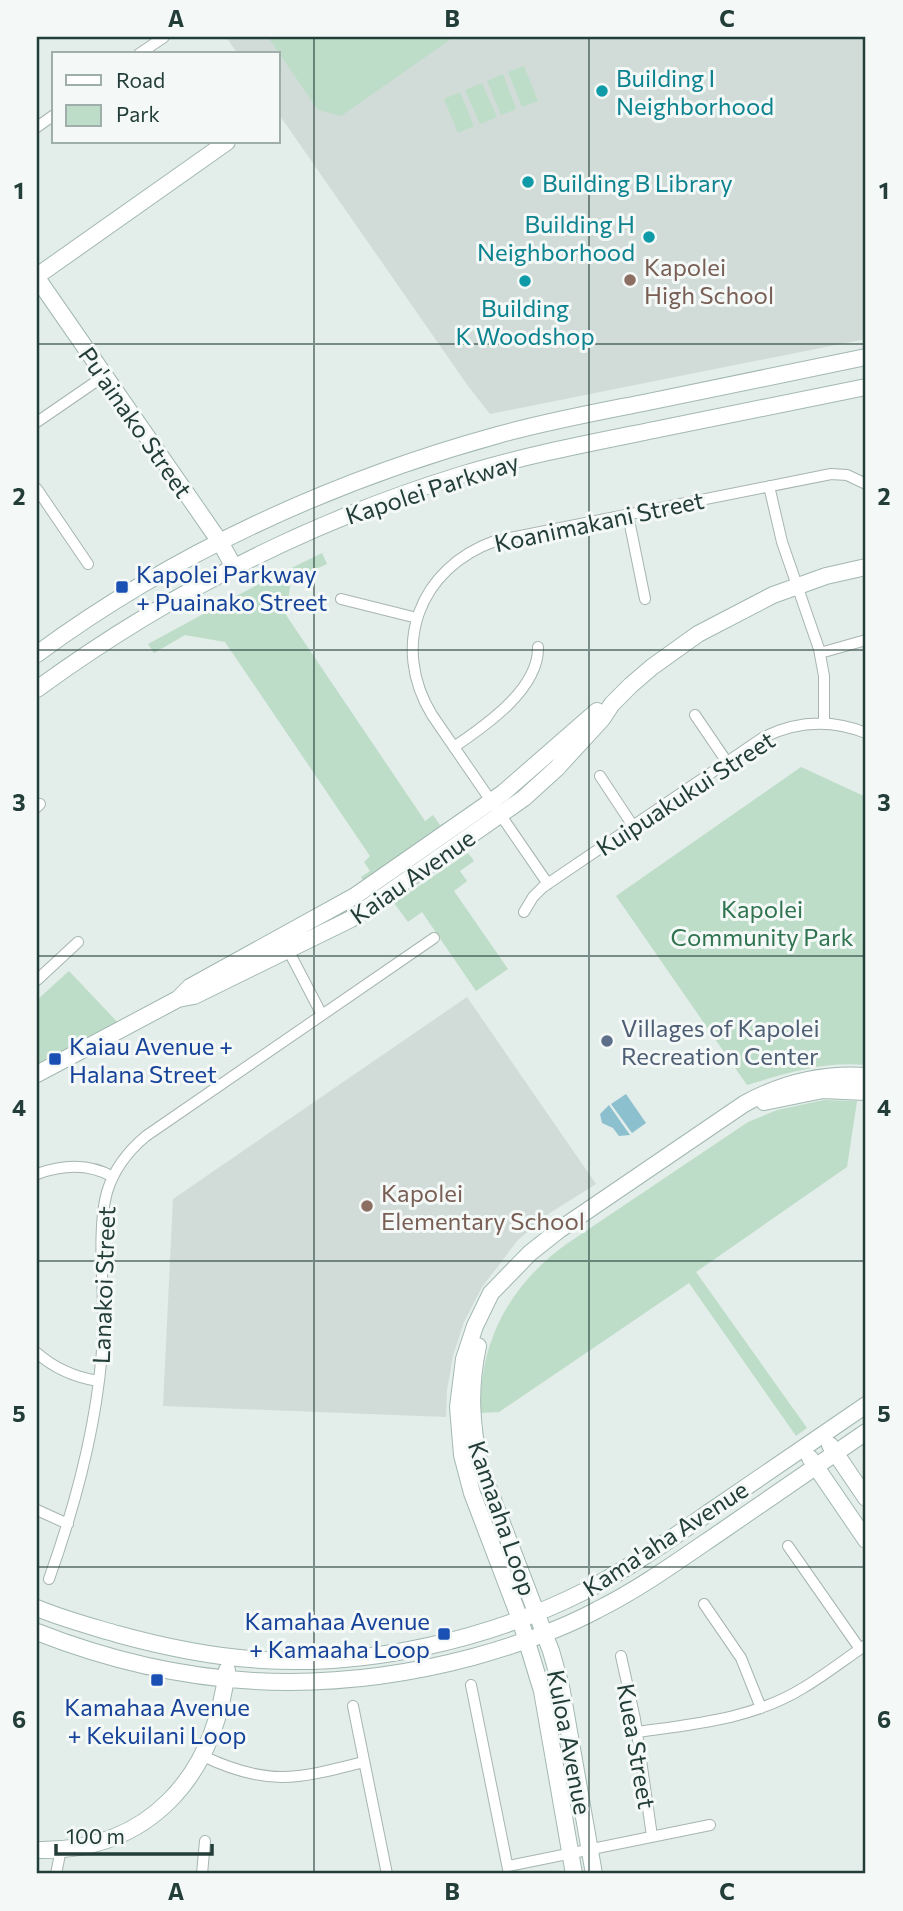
<svg xmlns="http://www.w3.org/2000/svg" width="903" height="1911" font-family="Commissioner,sans-serif">
	<style>
		.built { fill: #d1dcd8 }
		.green { fill: #bdddc8 }
		.water { fill: #8dc0cf }
		.lines { fill: none; stroke-linecap: round; stroke-linejoin: round }
		.street-casing { stroke: #a6b5b0; stroke-width: 12 }
		.secondary-casing { stroke: #a2b8b2; stroke-width: 18 }
		.street { stroke: #fff; stroke-width: 10 }
		.secondary { stroke: #fff; stroke-width: 16 }
		.grid { fill: none; stroke: #233d38; stroke-width: 2; stroke-opacity: 0.55 }
		.culture-dot { fill: #0f9aa8; stroke: #f4f9f7; stroke-width: 2.5 }
		.education-dot { fill: #8d6e63; stroke: #f4f9f7; stroke-width: 2.5 }
		.transit-dot { fill: #1a4fb4; stroke: #f4f9f7; stroke-width: 2.5 }
		.service-dot { fill: #5c6f8a; stroke: #f4f9f7; stroke-width: 2.5 }
		.labels { text-anchor: middle; dominant-baseline: central; stroke-width: 6; stroke-linejoin: round; paint-order: stroke }
		.culture-label { font-size: 24px; fill: #0d838f; stroke: #f4f9f7; text-anchor: start }
		.education-label { font-size: 24px; fill: #785e54; stroke: #f4f9f7; text-anchor: start }
		.street-label { font-size: 24px; fill: #233d38; stroke: #f4f9f7 }
		.transit-label { font-size: 24px; fill: #164399; stroke: #f4f9f7; text-anchor: start }
		.park-label { font-size: 24px; fill: #2f734f; stroke: #f4f9f7 }
		.service-label { font-size: 24px; fill: #4e5e75; stroke: #f4f9f7; text-anchor: start }
		.neatline { fill: none; stroke: #233d38; stroke-width: 2.5 }
		.grid-label { font-size: 23px; text-anchor: middle; font-weight: bold; fill: #233d38 }
	</style>
	<rect width="100%" height="100%" fill="#e3ede9"/>
	<path class="built" d="M226,37H866V339L490,414L468,386L278,113V54H238Z
		M467,997L596,1184L550,1213L518,1240L482,1287L464,1322L453,1356L447,1390L446,1417L163,1406L173,1199Z"/>
	<path class="green" d="M268,37H454L341,116L318,110Z
		M524,66L538,101L522,107L508,72Z
		M503,74L516,109L501,115L487,81Z
		M482,83L497,117L480,124L465,90Z
		M460,92L474,126L458,133L444,99Z
		M322,553L327,564L291,580L286,615L425,821L433,815L440,825L449,820L455,829L368,888L361,877L370,871L364,862L370,856L225,642L185,635L154,653L148,644L257,585Z
		M801,767L866,797V1065C824,1061 787,1073 747,1085L616,896Z
		M468,853L474,861L460,871L467,881L454,891L508,969L476,991L422,912L408,922L394,903Z
		M69,971L123,1028L42,1067L37,1065V1000Z
		M824,1100L857,1101L847,1167L696,1272L807,1428L796,1436L689,1283L499,1412L481,1413C478,1342 511,1283 568,1243L748,1122L777,1110Z"/>
	<path class="water" d="M626,1094L646,1123L632,1133L611,1104Z
		M609,1105L630,1135L619,1136L613,1128L602,1123L600,1114Z"/>
	<g class="lines">
		<defs>
			<path id="street" d="M139,54L164,37
				M37,127L54,115
				M37,422L104,376
				M769,486L782,542L819,649L824,676V723
				M37,489L88,564
				M628,515L645,599
				M341,599L417,618
				M820,653L866,640
				M695,715L727,762
				M454,747C485,726 539,689 538,647
				M600,776L633,826
				M37,807L40,804
				M548,884L432,715C390,646 419,568 495,541L831,474L847,475L866,484
				M524,912L533,897L543,887L764,737C797,721 831,719 866,733
				M286,946L322,1015
				M37,980L78,942
				M37,1174C62,1165 89,1163 113,1177
				M37,1353C55,1369 74,1377 98,1381
				M37,1510L68,1524
				M788,1546L860,1649
				M49,1579C77,1501 99,1419 103,1335C105,1293 96,1231 107,1192C114,1169 128,1151 146,1136L434,938
				M704,1604L741,1658L761,1708
				M621,1656L635,1719L652,1836
				M471,1685L509,1874
				M353,1706L387,1874
				M637,1732C694,1724 753,1719 803,1688C825,1675 845,1659 866,1645
				M203,1756C268,1787 297,1779 364,1762
				M508,1866L710,1825
				M56,1874L61,1849
				M202,1874L205,1841"/>
			<path id="secondary" d="M37,276L227,142
				M37,278L220,542L234,567
				M37,654C174,553 334,480 498,435C548,421 598,412 648,402C721,387 794,372 866,357
				M37,689C166,595 310,521 464,474C526,455 590,443 654,430C725,415 796,401 866,387
				M178,999L194,996L351,919L524,798L557,768L602,719L612,704L631,685L652,667L698,634L773,595L826,576L866,567
				M37,1074L178,999L190,987L355,896L503,793L597,711
				M764,1102L823,1090L866,1092
				M478,1346C469,1388 471,1424 480,1466L551,1651L561,1686L594,1874
				M830,1445L866,1498
				M810,1458L866,1540
				M37,1608C63,1619 90,1626 117,1634C164,1647 213,1657 262,1660C369,1667 490,1639 585,1591C630,1568 672,1538 714,1509C765,1474 815,1440 866,1405
				M37,1632C182,1689 323,1697 473,1657C516,1645 558,1631 597,1610C641,1588 681,1559 722,1531C770,1498 818,1465 866,1432
				M37,1850C150,1852 214,1776 227,1670
				M574,1874L542,1691L520,1619L472,1493L462,1455L458,1407L464,1359L475,1326L491,1293L530,1253L559,1230L744,1104C782,1083 822,1073 866,1076"/>
		</defs>
		<use href="#street" class="street-casing"/>
		<use href="#secondary" class="secondary-casing"/>
		<use href="#street" class="street"/>
		<use href="#secondary" class="secondary"/>
	</g>
	<path class="grid" d="M314,37V1874M589,37V1874M37,344H866M37,650H866M37,956H866M37,1261H866M37,1567H866"/>
	<g class="culture-dot">
		<circle cx="602" cy="91" r="7"/>
		<circle cx="528" cy="182" r="7"/>
		<circle cx="649" cy="237" r="7"/>
		<circle cx="525" cy="281" r="7"/>
	</g>
	<g class="education-dot">
		<circle cx="630" cy="280" r="7"/>
		<circle cx="367" cy="1206" r="7"/>
	</g>
	<g class="transit-dot">
		<rect x="115" y="580" width="14" height="14" rx="3.5"/>
		<rect x="48" y="1052" width="14" height="14" rx="3.5"/>
		<rect x="437" y="1627" width="14" height="14" rx="3.5"/>
		<rect x="150" y="1673" width="14" height="14" rx="3.5"/>
	</g>
	<circle class="service-dot" cx="607" cy="1041" r="7"/>
	<g class="labels">
		<g class="culture-label">
			<text x="616" y="77">Building I<tspan x="616" dy="28">Neighborhood</tspan></text>
			<text x="542" y="182">Building B Library</text>
			<text x="635" y="223" text-anchor="end">Building H<tspan x="635" dy="28">Neighborhood</tspan></text>
			<text x="525" y="307" text-anchor="middle">Building<tspan x="525" dy="28">K Woodshop</tspan></text>
		</g>
		<g class="education-label">
			<text x="644" y="266">Kapolei<tspan x="644" dy="28">High School</tspan></text>
			<text x="381" y="1192">Kapolei<tspan x="381" dy="28">Elementary School</tspan></text>
		</g>
		<g class="street-label">
			<text transform="translate(136 422) rotate(55)">Pu'ainako Street</text>
			<text transform="translate(432 488) rotate(-18)">Kapolei Parkway</text>
			<text transform="translate(599 521) rotate(-12)">Koanimakani Street</text>
			<text transform="translate(685 793) rotate(-33)">Kuipuakukui Street</text>
			<text transform="translate(412 876) rotate(-35)">Kaiau Avenue</text>
			<text transform="translate(103 1285) rotate(-88)">Lanakoi Street</text>
			<text transform="translate(503 1518) rotate(71)">Kamaaha Loop</text>
			<text transform="translate(665 1538) rotate(-33)">Kama'aha Avenue</text>
			<text transform="translate(570 1742) rotate(79)">Kuloa Avenue</text>
			<text transform="translate(637 1746) rotate(80)">Kuea Street</text>
		</g>
		<g class="transit-label">
			<text x="136" y="573">Kapolei Parkway<tspan x="136" dy="28">+ Puainako Street</tspan></text>
			<text x="69" y="1045">Kaiau Avenue +<tspan x="69" dy="28">Halana Street</tspan></text>
			<text x="430" y="1620" text-anchor="end">Kamahaa Avenue<tspan x="430" dy="28">+ Kamaaha Loop</tspan></text>
			<text x="157" y="1706" text-anchor="middle">Kamahaa Avenue<tspan x="157" dy="28">+ Kekuilani Loop</tspan></text>
		</g>
		<g class="park-label">
			<text x="762" y="908">Kapolei<tspan x="762" dy="28">Community Park</tspan></text>
		</g>
		<g class="service-label">
			<text x="621" y="1027">Villages of Kapolei<tspan x="621" dy="28">Recreation Center</tspan></text>
		</g>
	</g>
	<rect width="903" height="1911" fill="none" stroke="#f4f9f7" stroke-width="77"/>
	<rect x="52" y="52" width="228" height="91" fill="#f4f9f7" stroke="#a0aeab" stroke-width="2"/>
	<rect x="66" y="75" width="35" height="10" fill="#ffffff" stroke="#a0aeab" stroke-width="2"/>
	<text x="116" y="88" font-size="21" fill="#233d38">Road</text>
	<rect x="66" y="105" width="35" height="21" fill="#bdddc8" stroke="#a0aeab" stroke-width="2"/>
	<text x="116" y="122" font-size="21" fill="#233d38">Park</text>
	<path d="M56 1844v10h156v-10" fill="none" stroke="#233d38" stroke-width="3.5"/>
	<text x="66" y="1844" font-size="21" fill="#233d38" stroke="#f4f9f7" stroke-width="5" paint-order="stroke">100 m</text>
	<rect x="38" y="38" width="826" height="1834" class="neatline"/>
	<g class="grid-label">
		<text x="176" y="27">A</text>
		<text x="452" y="27">B</text>
		<text x="727" y="27">C</text>
		<text x="19" y="199">1</text>
		<text x="884" y="199">1</text>
		<text x="19" y="505">2</text>
		<text x="884" y="505">2</text>
		<text x="19" y="811">3</text>
		<text x="884" y="811">3</text>
		<text x="19" y="1116">4</text>
		<text x="884" y="1116">4</text>
		<text x="19" y="1422">5</text>
		<text x="884" y="1422">5</text>
		<text x="19" y="1728">6</text>
		<text x="884" y="1728">6</text>
		<text x="176" y="1900">A</text>
		<text x="452" y="1900">B</text>
		<text x="727" y="1900">C</text>
	</g>
</svg>
